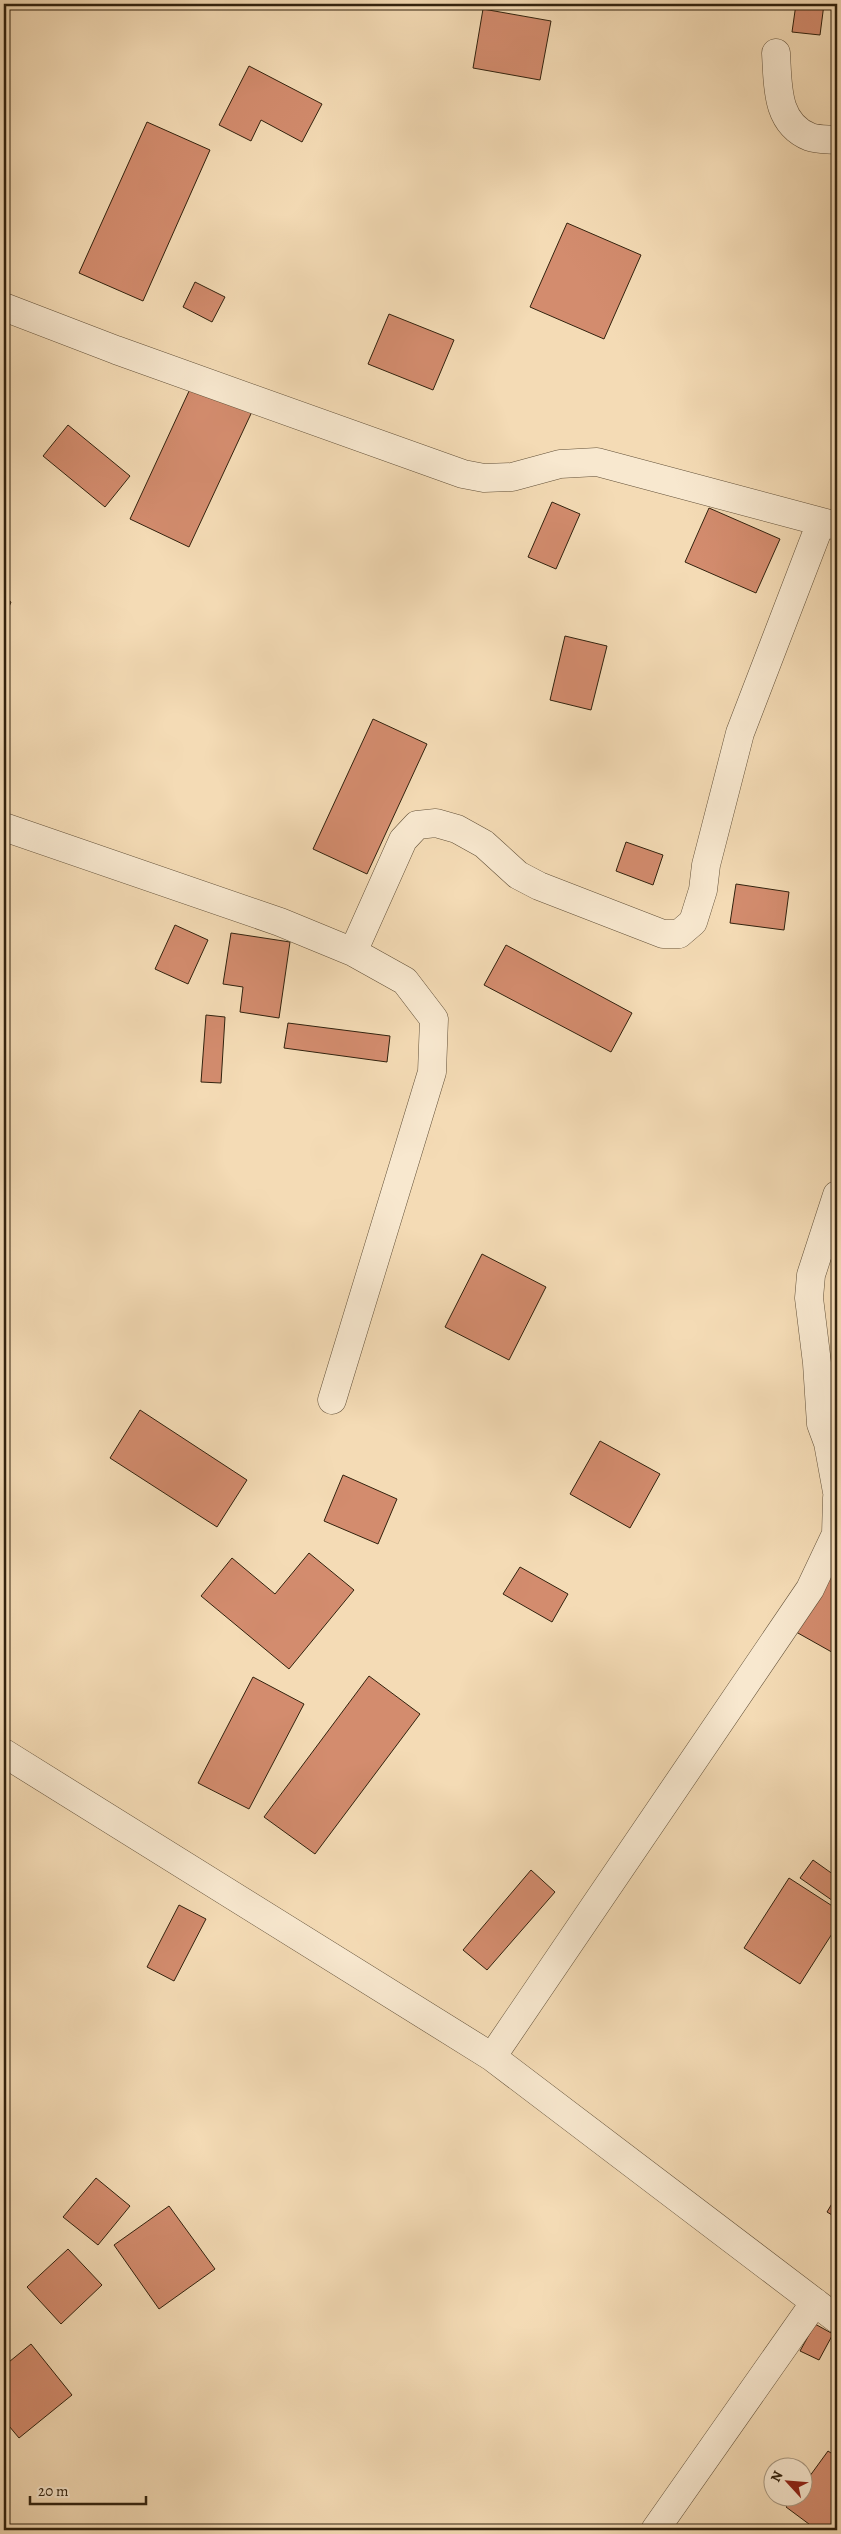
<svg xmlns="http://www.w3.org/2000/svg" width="841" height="2534" font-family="Alegreya,serif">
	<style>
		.building { fill: #d38c6e; stroke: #32220e }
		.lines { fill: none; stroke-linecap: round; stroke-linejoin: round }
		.minor-casing { stroke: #625038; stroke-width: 29 }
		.minor { stroke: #f8e8cf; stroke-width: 28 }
	</style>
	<rect width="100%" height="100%" fill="#f4dbb5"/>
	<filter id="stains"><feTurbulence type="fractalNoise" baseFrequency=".004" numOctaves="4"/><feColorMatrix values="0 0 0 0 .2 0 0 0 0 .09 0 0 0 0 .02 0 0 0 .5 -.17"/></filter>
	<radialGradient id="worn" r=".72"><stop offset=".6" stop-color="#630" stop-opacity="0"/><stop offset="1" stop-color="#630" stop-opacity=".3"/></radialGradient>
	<path class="building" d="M796,4H824L820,35L792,32Z
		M483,9L551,21L540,80L473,68Z
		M249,66L322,104L302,142L261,120L251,141L219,125Z
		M147,122L210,150L143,301L79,273Z
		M567,223L641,255L604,339L530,307Z
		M195,282L225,297L212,322L183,307Z
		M389,314L454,340L433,390L368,364Z
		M196,376L256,403L189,547L130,519Z
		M68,425L130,476L105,507L43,456Z
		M552,502L580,514L556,569L528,557Z
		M709,508L780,539L756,593L685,562Z
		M4,598L11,602L4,619Z
		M565,636L607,646L591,710L550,700Z
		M373,719L427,744L367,874L313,849Z
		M626,842L663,855L653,885L616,871Z
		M736,884L789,892L784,930L730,923Z
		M175,925L208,940L188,984L155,969Z
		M231,933L290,942L279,1018L240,1012L243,987L223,984Z
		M506,945L632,1013L611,1052L484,985Z
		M206,1015L225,1017L221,1083L201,1082Z
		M288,1023L390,1036L387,1062L284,1048Z
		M482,1254L546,1287L509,1360L445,1327Z
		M140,1410L247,1480L217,1527L110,1458Z
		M600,1441L660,1474L630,1528L570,1494Z
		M343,1475L397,1499L378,1544L324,1521Z
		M837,1546V1655L789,1628Z
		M309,1553L354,1590L289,1669L201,1596L232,1558L275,1594Z
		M520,1567L568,1594L552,1622L503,1594Z
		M369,1676L420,1714L315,1854L264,1817Z
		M253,1677L304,1704L249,1809L198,1783Z
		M813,1860L837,1877L836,1903L800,1878Z
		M531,1870L555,1892L487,1970L463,1950Z
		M789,1878L837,1909V1926L800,1984L744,1948Z
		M179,1905L206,1919L174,1981L147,1967Z
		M96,2178L130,2206L98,2245L63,2217Z
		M837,2195V2218L827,2212Z
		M169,2206L215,2269L159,2309L114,2245Z
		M68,2249L102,2285L61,2324L27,2287Z
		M815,2324L833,2334L819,2360L800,2351Z
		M31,2344L72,2395L19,2438L4,2420V2366Z
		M828,2451L837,2457V2530H817L786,2507L795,2496H804V2484Z"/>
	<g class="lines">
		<defs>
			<path id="minor" d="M776,53C778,84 775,123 810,137C818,140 829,139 837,140
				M4,307L116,350L463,474L484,478L512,477L560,464L597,462L837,526
				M4,827L280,922L353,952L405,981L434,1019L432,1072L332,1400
				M353,952L403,840L417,825L436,823L457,829L484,844L518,875L539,886L663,934H679L693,922L703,890L706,865L740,733L821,522
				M837,1195L811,1275L809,1298L817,1363L821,1424L828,1443L837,1492
				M4,1753L492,2057L837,2319
				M492,2057L810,1589L836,1534L837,1498
				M655,2530L815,2302"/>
		</defs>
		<use href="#minor" class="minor-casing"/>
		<use href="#minor" class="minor"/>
	</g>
	<rect width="841" height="2534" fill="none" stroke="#f4dbb5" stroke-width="20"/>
	<rect x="5" y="5" width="831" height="2524" fill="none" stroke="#32220e" stroke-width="2.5"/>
	<rect x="10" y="10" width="821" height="2514" fill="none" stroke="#32220e"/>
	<g transform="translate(788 2482) rotate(296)"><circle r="24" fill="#f8e8cf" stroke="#a99982"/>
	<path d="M0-4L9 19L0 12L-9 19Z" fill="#8f2418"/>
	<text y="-8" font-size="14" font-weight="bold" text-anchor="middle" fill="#32220e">N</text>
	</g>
	<path d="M30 2496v8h116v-8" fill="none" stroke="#32220e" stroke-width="2.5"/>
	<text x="38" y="2496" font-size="15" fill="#32220e" stroke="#f8e8cf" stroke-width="4" paint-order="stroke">20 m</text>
	<rect width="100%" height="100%" filter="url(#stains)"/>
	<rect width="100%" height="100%" fill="url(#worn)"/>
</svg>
